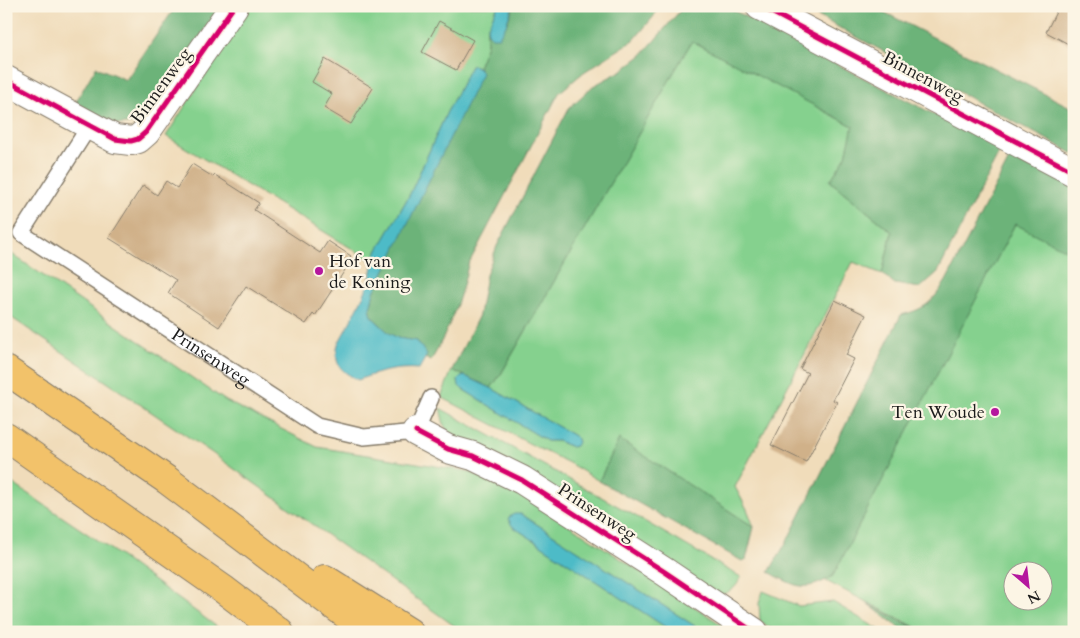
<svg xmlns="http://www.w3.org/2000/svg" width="1080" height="638" font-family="Cardo,serif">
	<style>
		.green { fill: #85d18e; stroke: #507655; fill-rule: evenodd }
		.forest { fill: #6cb379; stroke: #44684a }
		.water { fill: #4ebbc7; stroke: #356c72 }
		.building { fill: #d0b189 }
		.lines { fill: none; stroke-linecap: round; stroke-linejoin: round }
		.service-casing { stroke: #867c6b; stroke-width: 18 }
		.minor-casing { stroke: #867c6b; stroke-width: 30 }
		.motorway-casing { stroke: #867c6b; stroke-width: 30 }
		.service { stroke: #fff; stroke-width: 15 }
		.minor { stroke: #fff; stroke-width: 28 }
		.motorway { stroke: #f2c26a; stroke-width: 28 }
		.cycleway-casing { stroke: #fcf5e5; stroke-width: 8 }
		.cycleway { stroke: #d6006c; stroke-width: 5 }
		.poi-dot { fill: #b5179e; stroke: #fcf5e5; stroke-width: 2 }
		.labels { text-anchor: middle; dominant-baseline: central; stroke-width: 4.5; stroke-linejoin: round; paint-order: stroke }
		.street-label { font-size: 18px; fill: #1c1c1c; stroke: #fcf5e5 }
		.poi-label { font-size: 18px; fill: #1c1c1c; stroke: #fcf5e5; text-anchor: start }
	</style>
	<rect width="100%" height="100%" fill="#fcf5e5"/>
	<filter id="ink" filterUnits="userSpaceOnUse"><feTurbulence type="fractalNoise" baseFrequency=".02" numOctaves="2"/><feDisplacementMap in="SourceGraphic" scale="10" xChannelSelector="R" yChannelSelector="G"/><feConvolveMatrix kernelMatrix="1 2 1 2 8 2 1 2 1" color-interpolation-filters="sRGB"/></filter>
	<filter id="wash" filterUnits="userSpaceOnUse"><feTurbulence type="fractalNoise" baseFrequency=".0096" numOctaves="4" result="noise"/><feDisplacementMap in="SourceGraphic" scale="20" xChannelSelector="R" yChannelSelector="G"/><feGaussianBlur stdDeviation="1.12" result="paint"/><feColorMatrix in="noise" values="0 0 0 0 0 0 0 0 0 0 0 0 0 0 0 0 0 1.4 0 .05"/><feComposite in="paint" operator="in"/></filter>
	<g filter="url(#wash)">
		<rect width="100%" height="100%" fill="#f0dcba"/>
		<path class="green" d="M249,6H498L487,28V45L478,67L473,65L471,66L447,112L410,194L374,257V262L166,136Z
			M692,40L853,126L847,156L830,181L892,232L882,274L853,262L735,487L747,509L754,527L619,440L599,481L569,463L536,447L441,397L452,370L465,376L461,377L458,380L459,386L462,389L547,441H558L572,447L578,442L576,437L571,434L491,388L501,374Z
			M1016,222L1074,253V632H925L826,581ZM1012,570H1042V600H1012Z
			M6,250L226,401L317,447L467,471L517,491L733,632H704L521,514L512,526L673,632H463L212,453L6,314Z
			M440,408L632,514L732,572L741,577C736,588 732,591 720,595L450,435L444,425Z
			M6,479L113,551L224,632H10L6,629Z
			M763,591L799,606L833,602L883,632H776L760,621L759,603Z"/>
		<path class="forest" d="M176,6H222L142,120C111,131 100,120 74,105L96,67L126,80Z
			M514,6H658L654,16L634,40L584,72L559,93L468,265C461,299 448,331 431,361L425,358L417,341L398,338L389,333L372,317L370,308L374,292L480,69L478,67L487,45V28L488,33L506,25Z
			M681,6H725L1001,149L938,272L920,288L895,284L882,274L892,232L830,181L846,156L853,126L692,41L501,374L491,388L452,370L479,315L486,275L497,246L569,108L593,86L621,71L642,55L679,12Z
			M799,6H872L1074,109V154Z
			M1012,154L1074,186V254L1015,224L833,576C805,593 796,587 769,572L787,541L901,315C926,309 932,302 946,281Z
			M619,439L754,527L746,560L742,561L599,481Z
			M868,604L923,632H905Z"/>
		<path class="water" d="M498,6H513L506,25L499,37H492L488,33L487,28Z
			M473,65L480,69L482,73L374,292L370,308L372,317L389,333L398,338L417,341L427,355L419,369C397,367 378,372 358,380C341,371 333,365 338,344C351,319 373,286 374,257L410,194L447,112L471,66Z
			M465,376L491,388L571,434L576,437L578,442L576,446L572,447L558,441H547L462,389L459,386L458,380L461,377Z
			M514,514H521L704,632H673L512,526L508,518Z"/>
		<g id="blocks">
			<path class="building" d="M1059,6H1074V47L1046,32Z
				M439,21L473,40L456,70L422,52Z
				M325,59L373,88L351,124L324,108L332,94L312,82Z
				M192,164L213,177L215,175L259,203L254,210L320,253L328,241L351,256L343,269L345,270L315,316L313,314L306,324L246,286L219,327L168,293L176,280L109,238L143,185L157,195L166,181L177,188Z
				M835,300L866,315L846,355L854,359L833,400L837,402L806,462L771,445L808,373L800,369Z"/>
		</g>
	</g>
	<g filter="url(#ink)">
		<use href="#blocks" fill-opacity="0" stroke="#867c6b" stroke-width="1"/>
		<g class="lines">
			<defs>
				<g id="service">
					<path id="s1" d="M90,125L21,233L317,426L364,437L416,432L431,398"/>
				</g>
				<path id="minor" d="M760,6L1074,172
					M6,80L115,139L131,141L138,139L146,132L234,6
					M416,432L448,449L473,456L522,480L665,572L754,632"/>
				<path id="motorway" d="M6,370L167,480L369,632
					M6,437L223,589L280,632
					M325,579L409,632"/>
			</defs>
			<use href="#service" class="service-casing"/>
			<use href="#minor" class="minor-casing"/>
			<use href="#motorway" class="motorway-casing"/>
			<use href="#service" class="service"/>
			<use href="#minor" class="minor"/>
			<use href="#motorway" class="motorway"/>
			<defs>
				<path id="cycleway" d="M760,6L1074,172
					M6,80L115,139L131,141L138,139L146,132L234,6
					M416,432L448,449L473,456L522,480L665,572L754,632"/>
			</defs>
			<use href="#cycleway" class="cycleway-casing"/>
			<use href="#cycleway" class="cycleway"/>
		</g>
	</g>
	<g class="poi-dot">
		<circle cx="319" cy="271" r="5"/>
		<circle cx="995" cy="412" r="5"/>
	</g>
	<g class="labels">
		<g class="street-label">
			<text transform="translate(923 77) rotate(28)">Binnenweg</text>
			<text transform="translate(161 86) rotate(-54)">Binnenweg</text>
			<text stroke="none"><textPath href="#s1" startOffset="355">Prinsenweg</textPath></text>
			<text transform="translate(597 512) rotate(33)">Prinsenweg</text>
		</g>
		<g class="poi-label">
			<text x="329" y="261">Hof van<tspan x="329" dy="21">de Koning</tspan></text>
			<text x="985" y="412" text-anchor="end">Ten Woude</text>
		</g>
	</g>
	<rect width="1080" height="638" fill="none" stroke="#fcf5e5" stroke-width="25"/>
	<g transform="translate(1028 586) rotate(152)"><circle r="24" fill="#fcf5e5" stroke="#a29e95"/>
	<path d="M0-4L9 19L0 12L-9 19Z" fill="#b5179e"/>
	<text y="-8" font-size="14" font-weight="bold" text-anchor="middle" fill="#1c1c1c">N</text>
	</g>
</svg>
